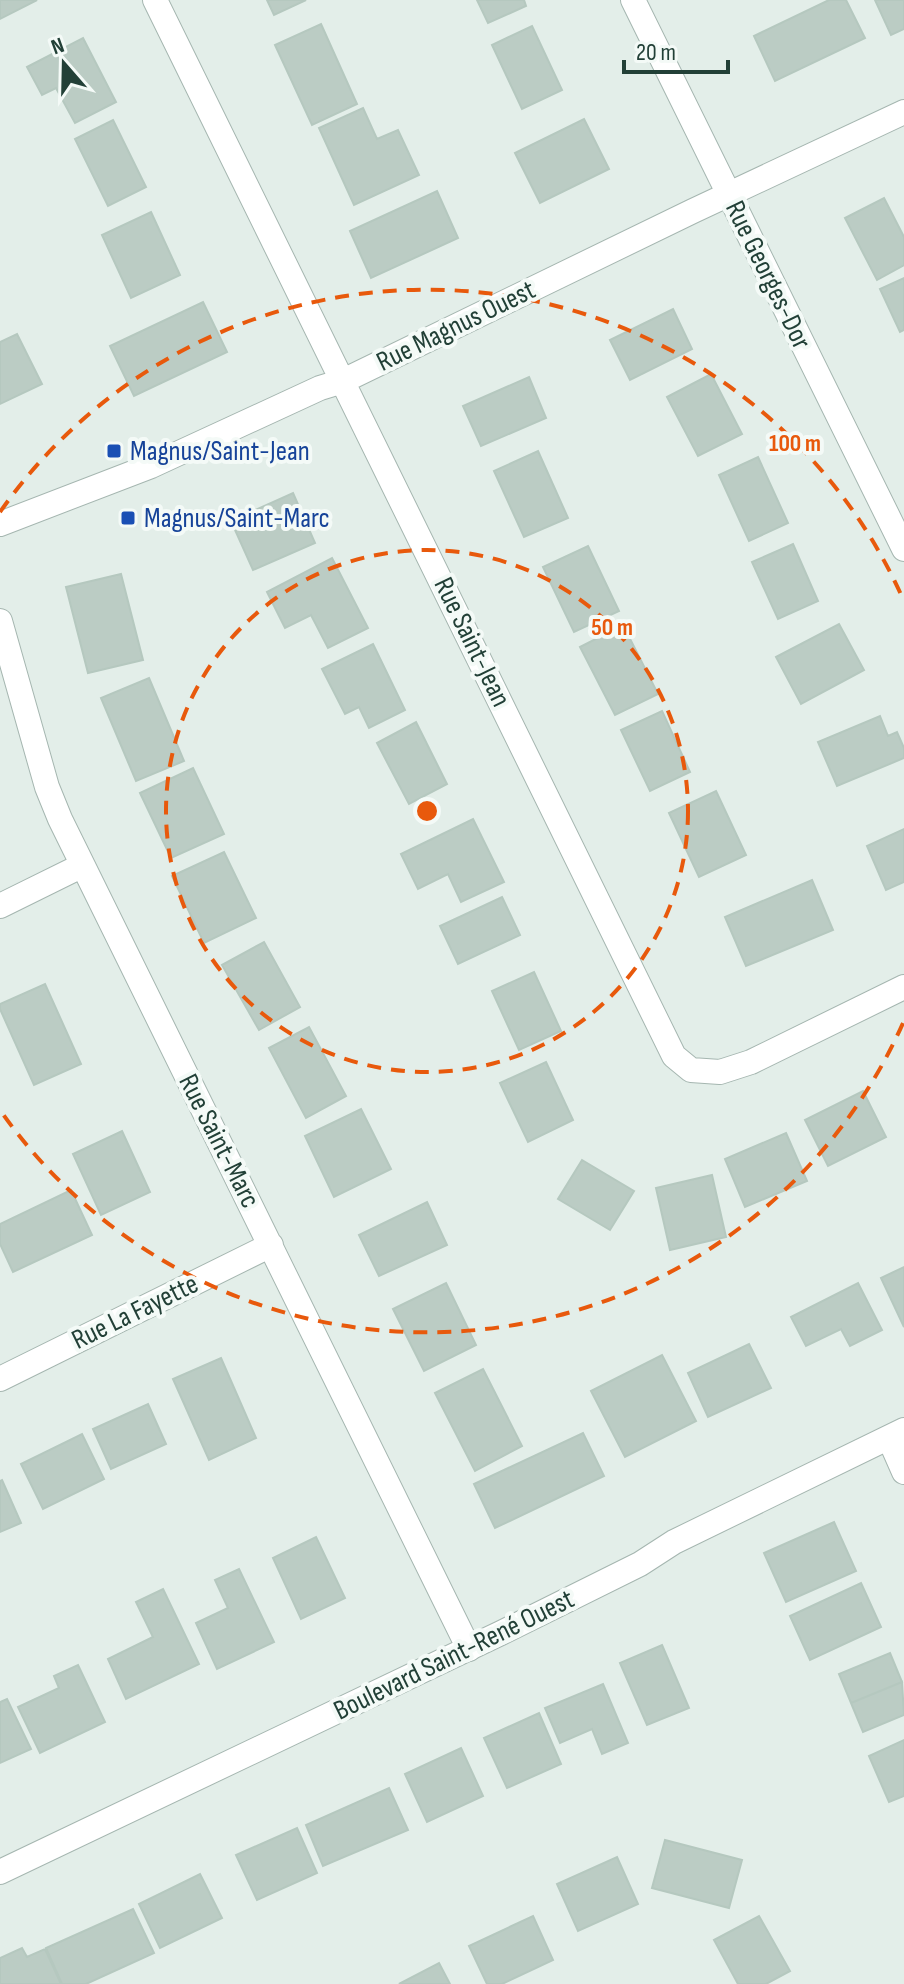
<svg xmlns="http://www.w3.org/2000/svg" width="904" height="1984" font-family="'Sofia Sans Condensed',sans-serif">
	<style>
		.building { fill: #bbccc4; stroke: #b5c8bf; stroke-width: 2 }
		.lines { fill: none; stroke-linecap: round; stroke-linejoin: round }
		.minor-casing { stroke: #a5b6b0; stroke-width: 26 }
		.tertiary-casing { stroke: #a5b6b0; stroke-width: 26 }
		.minor { stroke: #fff; stroke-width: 24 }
		.tertiary { stroke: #fff; stroke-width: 24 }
		.ring { fill: none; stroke: #e8590c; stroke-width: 4; stroke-dasharray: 14 10 }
		.transit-dot { fill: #1a4fb4; stroke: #f4faf7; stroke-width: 3 }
		.labels { text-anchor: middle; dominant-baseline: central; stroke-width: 8; stroke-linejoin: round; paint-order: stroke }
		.street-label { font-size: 28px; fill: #224037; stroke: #f4faf7 }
		.transit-label { font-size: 28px; fill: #164399; stroke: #f4faf7; text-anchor: start }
		.centre { fill: #e8590c; stroke: #f4faf7; stroke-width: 4 }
		.ring-label { font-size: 24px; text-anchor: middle; font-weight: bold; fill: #e8590c; stroke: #f4faf7; stroke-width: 8; stroke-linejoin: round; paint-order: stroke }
	</style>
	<rect width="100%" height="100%" fill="#e3eee9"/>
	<path class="building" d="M0,0H37L0,19Z
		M267,0H306L274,15Z
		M477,0H524L526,6L488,23Z
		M829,0H846L865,38L775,81L754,36Z
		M875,0H904V29L891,35Z
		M321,24L357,104L312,125L275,45Z
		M532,26L562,90L522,109L492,45Z
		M83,38L116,102L75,123L56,88L42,95L27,67Z
		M363,108L377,139L398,130L419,175L354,205L319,128Z
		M584,119L609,169L540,203L515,153Z
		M113,120L146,187L108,206L75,139Z
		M437,191L458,238L371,278L350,231Z
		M884,198L904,237V265L877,280L845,218Z
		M151,212L180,275L131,298L102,235Z
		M904,278V330L900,332L880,289Z
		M203,302L227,352L134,396L110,346Z
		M673,309L692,349L630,380L610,340Z
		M17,334L42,384L0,404V342Z
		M711,374L742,434L698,456L667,397Z
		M529,377L546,418L481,446L463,406Z
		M538,451L568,518L524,537L494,471Z
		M758,457L788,523L749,541L719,475Z
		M293,493L315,543L253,570L231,521Z
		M793,544L818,601L778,619L752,562Z
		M588,546L619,611L574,632L543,567Z
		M332,558L368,628L328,648L311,615L285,628L267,592Z
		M121,574L143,660L88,673L66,587Z
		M839,624L864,670L801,704L776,657Z
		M623,625L658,694L615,715L580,647Z
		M373,644L405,710L369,728L359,707L345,714L322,669Z
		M149,678L184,761L136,781L101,698Z
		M662,711L690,772L650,791L621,730Z
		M880,716L888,736L897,732L904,748V758L837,786L818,742Z
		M416,722L447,784L409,804L377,743Z
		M193,768L224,834L171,858L140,793Z
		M716,791L746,855L699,877L669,813Z
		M473,819L504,882L461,902L448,874L418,889L401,854Z
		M904,829V882L886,890L867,846Z
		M224,852L256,918L204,943L172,876Z
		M812,880L833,930L746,966L725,917Z
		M502,897L520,935L458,964L440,926Z
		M264,942L300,1007L259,1030L222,965Z
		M534,972L561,1031L519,1050L492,991Z
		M45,984L81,1064L34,1085L0,1009V1004Z
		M309,1027L346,1096L306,1118L269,1048Z
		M546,1062L573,1120L528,1142L500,1083Z
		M863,1091L886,1137L828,1166L805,1120Z
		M361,1109L391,1169L334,1197L305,1136Z
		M122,1131L150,1192L101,1215L73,1154Z
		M786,1133L807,1181L745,1207L725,1159Z
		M582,1160L634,1191L610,1230L558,1199Z
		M712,1175L726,1237L670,1250L656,1188Z
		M71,1190L92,1235L13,1272L0,1244V1224Z
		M427,1202L447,1245L379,1276L359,1235Z
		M904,1267V1327L881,1278Z
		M446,1283L476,1345L424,1371L393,1309Z
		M858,1283L882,1330L850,1346L841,1329L806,1346L791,1317Z
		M749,1344L771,1388L708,1417L688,1373Z
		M662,1355L696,1421L625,1457L591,1391Z
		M221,1358L256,1438L209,1460L173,1379Z
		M483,1369L522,1446L475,1471L435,1393Z
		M148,1404L166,1444L111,1469L93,1429Z
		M583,1433L604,1476L495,1528L474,1484Z
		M82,1434L104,1479L43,1509L21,1464Z
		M2,1480L21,1523L0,1532V1481Z
		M834,1522L856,1571L786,1602L764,1553Z
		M316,1537L345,1598L301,1619L273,1558Z
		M239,1569L274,1642L217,1669L196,1623L228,1608L215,1580Z
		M861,1583L881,1627L810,1660L790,1616Z
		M163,1589L199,1664L126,1699L108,1659L153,1637L136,1602Z
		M662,1645L689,1708L647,1725L620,1663Z
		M890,1653L902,1682L851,1703L839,1674Z
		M78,1665L105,1722L40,1753L18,1707L59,1688L54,1676Z
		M902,1682L904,1715L863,1732L851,1703Z
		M603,1684L628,1743L602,1754L592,1729L560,1743L545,1708Z
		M7,1699L31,1749L0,1763V1702Z
		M539,1713L561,1764L507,1788L484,1738Z
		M904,1740V1796L889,1802L869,1756Z
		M461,1748L483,1796L427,1822L405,1774Z
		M389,1788L408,1830L323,1866L306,1825Z
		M297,1828L317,1873L257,1900L236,1855Z
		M665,1840L742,1860L729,1908L652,1888Z
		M617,1857L638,1904L578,1931L557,1884Z
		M200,1874L222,1918L160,1948L139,1904Z
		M133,1909L154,1953L86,1984H62L46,1948Z
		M533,1916L553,1960L502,1984H487L469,1946Z
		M759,1916L790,1971L766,1984H738L714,1940Z
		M22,1948L27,1957L45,1949L61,1984H0V1958Z
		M439,1963L450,1984H399Z"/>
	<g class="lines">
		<defs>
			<path id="minor" d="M155,0L674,1056L691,1070L720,1072L751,1062L904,987
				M633,0L904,549
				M0,524L151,466L320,388L343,381L693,211L904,112
				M0,621L47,787L60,819L469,1649
				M0,906L81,866
				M0,1379L271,1245
				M889,1438L904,1472"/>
			<path id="tertiary" d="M0,1872L501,1633L640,1564L674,1542L904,1430"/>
		</defs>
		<use href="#minor" class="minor-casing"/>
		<use href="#tertiary" class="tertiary-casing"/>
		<use href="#minor" class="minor"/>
		<use href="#tertiary" class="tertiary"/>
	</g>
	<g class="ring">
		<circle cx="427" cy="811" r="261"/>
		<path d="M903 1023A521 521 0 0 1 0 1110M0 512A521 521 0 0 1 903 599"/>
	</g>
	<g class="transit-dot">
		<rect x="106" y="443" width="16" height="16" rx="4"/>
		<rect x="120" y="510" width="16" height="16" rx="4"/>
	</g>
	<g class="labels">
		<g class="street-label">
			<text transform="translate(768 275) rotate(64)">Rue Georges-Dor</text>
			<text transform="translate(456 326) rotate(-26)">Rue Magnus Ouest</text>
			<text transform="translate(472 642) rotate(64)">Rue Saint-Jean</text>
			<text transform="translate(219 1141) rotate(63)">Rue Saint-Marc</text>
			<text transform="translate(135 1312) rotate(-26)">Rue La Fayette</text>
			<text transform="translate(454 1655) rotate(-26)">Boulevard Saint-René Ouest</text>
		</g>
		<g class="transit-label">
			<text x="130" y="451">Magnus/Saint-Jean</text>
			<text x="144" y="518">Magnus/Saint-Marc</text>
		</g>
	</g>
	<circle cx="427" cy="811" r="12" class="centre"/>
	<g class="ring-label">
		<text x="795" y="451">100 m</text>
		<text x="612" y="635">50 m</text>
	</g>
	<g transform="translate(64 64) rotate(340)" stroke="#f4faf7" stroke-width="6" paint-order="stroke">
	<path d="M0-6L14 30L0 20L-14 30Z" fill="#224037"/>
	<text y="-12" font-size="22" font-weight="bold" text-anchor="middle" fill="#224037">N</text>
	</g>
	<path d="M624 60v12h104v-12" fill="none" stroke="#224037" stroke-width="4"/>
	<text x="636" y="60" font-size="24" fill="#224037" stroke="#f4faf7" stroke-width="6" paint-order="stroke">20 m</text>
</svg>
